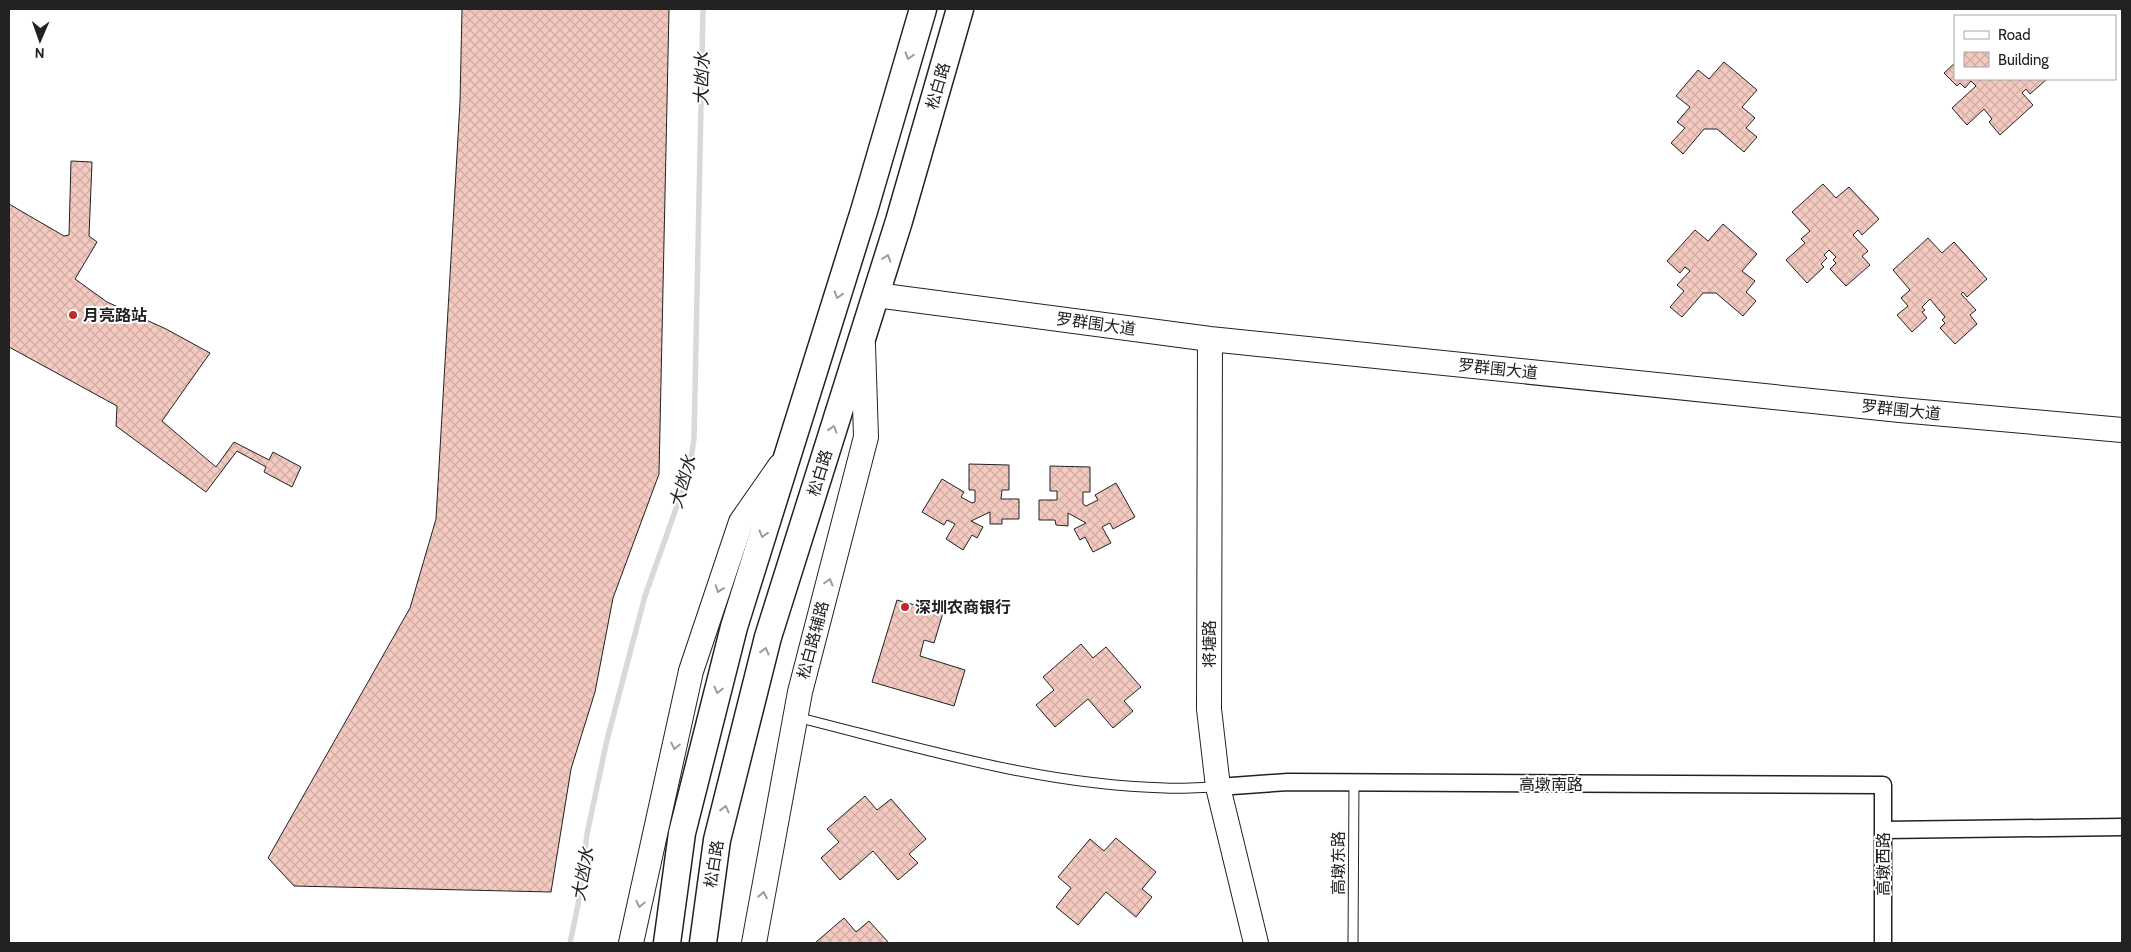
<svg xmlns="http://www.w3.org/2000/svg" width="2131" height="952" font-family="Cabin,'Noto Sans SC',sans-serif">
	<style>
		.lines { fill: none; stroke-linecap: round; stroke-linejoin: round }
		.stream { stroke: #d9d9d9; stroke-width: 5.5 }
		.building { fill: url(#building-cross-hatch); stroke: #222 }
		.lane-casing { stroke: #222; stroke-width: 11 }
		.street-casing { stroke: #222; stroke-width: 19 }
		.secondary-casing { stroke: #222; stroke-width: 26 }
		.primary-casing { stroke: #222; stroke-width: 29 }
		.lane { stroke: #fff; stroke-width: 9 }
		.street { stroke: #fff; stroke-width: 16 }
		.secondary { stroke: #fff; stroke-width: 24 }
		.primary { stroke: #fff; stroke-width: 26 }
		.oneway { stroke: #9c9c9c }
		.poi-dot { fill: #c62828; stroke: #fff; stroke-width: 2 }
		.labels { text-anchor: middle; dominant-baseline: central; stroke-width: 4; stroke-linejoin: round; paint-order: stroke }
		.street-label { font-size: 16px; fill: #222; stroke: #fff }
		.poi-label { font-size: 16px; font-weight: bold; fill: #222; stroke: #fff; text-anchor: start }
		.water-label { font-size: 18px; font-style: italic; fill: #222; stroke: #fff }
	</style>
	<defs>
		<pattern id="building-cross-hatch" width="8" height="8" patternUnits="userSpaceOnUse" patternTransform="scale(1.25)"><rect width="8" height="8" fill="#f3c9c0"/><path d="M0 0l8 8M0 8l8-8" fill="none" stroke="#d0aca5"/></pattern>
	</defs>
	<rect width="100%" height="100%" fill="#fff"/>
	<g class="lines">
		<path class="stream" d="M570,943L578,905L587,834L607,740L645,596L689,472L694,439L703,9"/>
	</g>
	<path class="building" d="M462,9H669L659,474L613,598L595,692L571,769L551,892L294,886L268,858L410,608L436,519L460,102Z
		M1724,62L1757,90L1742,107L1755,118L1746,128L1757,137L1744,152L1717,129H1704L1683,154L1671,143L1685,128L1677,122L1690,107L1676,96L1698,70L1709,79Z
		M1955,63V79H2047L2030,94L2026,89L2022,93L2033,105L2000,135L1989,122L1992,119L1984,109L1967,125L1952,108L1976,86L1971,81L1965,88L1960,83L1957,86L1944,73Z
		M71,161L92,162L89,236L97,242L75,279L107,302L166,329L210,353L162,421L216,467L234,442L269,460L273,452L301,467L292,487L264,472L266,467L237,451L206,492L116,426L117,406L9,347V204L64,236L69,235Z
		M1823,184L1836,198L1849,187L1879,219L1862,235L1858,230L1853,235L1868,251L1862,256L1870,265L1846,286L1830,269L1836,263L1833,260L1836,257L1829,250L1824,255L1827,258L1821,264L1824,267L1807,283L1786,260L1805,243L1801,239L1810,231L1792,212Z
		M1723,224L1757,254L1742,271L1755,281L1746,292L1756,301L1743,316L1716,293H1703L1682,317L1670,307L1684,291L1677,285L1690,271L1685,267L1680,273L1667,261L1695,230L1708,241Z
		M1928,238L1942,253L1954,242L1987,279L1967,297L1963,292L1961,294L1976,310L1970,315L1977,324L1955,344L1940,328L1945,323L1942,320L1945,317L1930,299L1922,307L1925,310L1922,312L1927,318L1912,332L1897,315L1908,306L1901,298L1910,290L1893,270Z
		M969,464L1009,465V490H1002L1001,499H1019V519H1002V524H990V512L971,521L983,527L977,538L972,535L963,550L946,539L955,524L947,520L944,525L922,512L942,479L964,492L961,497L972,503L975,502V490H969Z
		M1050,466L1090,467V492H1083V504L1086,506L1098,500L1095,495L1116,483L1135,517L1113,529L1110,523L1102,527L1111,543L1093,552L1085,537L1080,540L1074,529L1086,523L1068,513V526L1056,525L1055,520H1039V500H1057V491H1050Z
		M897,600L943,613L934,643L924,640L920,656L965,670L954,706L872,682Z
		M1081,644L1093,658L1106,647L1141,687L1124,701L1133,711L1113,728L1088,699L1055,727L1036,705L1054,690L1043,677Z
		M865,796L877,810L891,799L926,839L909,854L918,863L898,880L873,851L840,880L821,858L839,842L827,829Z
		M1116,838L1156,872L1142,889L1152,897L1136,917L1106,892L1078,925L1056,907L1071,888L1058,877L1090,839L1104,851Z
		M844,918L856,932L869,921L889,943H815Z"/>
	<g class="lines">
		<defs>
			<path id="lane" d="M796,717C917,747 1039,785 1165,788C1182,789 1200,787 1218,787
				M1353,943L1354,782"/>
			<path id="street" d="M1218,787L1288,782L1883,785V943
				M1884,830L2122,827"/>
			<path id="secondary" d="M876,295L1210,339L1900,410L2122,430
				M1210,339L1209,709L1218,787L1256,943
				M631,943L691,671L741,522L780,466
				M754,943L800,692L866,437L863,345"/>
			<path id="primary" d="M667,943L682,833L734,627L864,211L923,9
				M703,943L717,840L768,637L899,221L960,9"/>
		</defs>
		<use href="#lane" class="lane-casing"/>
		<use href="#street" class="street-casing"/>
		<use href="#secondary" class="secondary-casing"/>
		<use href="#primary" class="primary-casing"/>
		<use href="#lane" class="lane"/>
		<use href="#street" class="street"/>
		<use href="#secondary" class="secondary"/>
		<use href="#primary" class="primary"/>
	</g>
	<defs><path id="oneway-chevron" d="M-2-3.5L2.5 0L-2 3.5" fill="none" stroke-width="1.6" stroke-linecap="round" stroke-linejoin="round" transform="scale(1.25)"/></defs>
	<g class="oneway">
		<use href="#oneway-chevron" transform="translate(909 56) rotate(106)"/>
		<use href="#oneway-chevron" transform="translate(887 258) rotate(-72)"/>
		<use href="#oneway-chevron" transform="translate(838 295) rotate(107)"/>
		<use href="#oneway-chevron" transform="translate(833 429) rotate(-73)"/>
		<use href="#oneway-chevron" transform="translate(763 534) rotate(107)"/>
		<use href="#oneway-chevron" transform="translate(829 582) rotate(-75)"/>
		<use href="#oneway-chevron" transform="translate(719 589) rotate(109)"/>
		<use href="#oneway-chevron" transform="translate(765 651) rotate(-76)"/>
		<use href="#oneway-chevron" transform="translate(718 690) rotate(104)"/>
		<use href="#oneway-chevron" transform="translate(675 746) rotate(102)"/>
		<use href="#oneway-chevron" transform="translate(725 809) rotate(-76)"/>
		<use href="#oneway-chevron" transform="translate(763 895) rotate(-80)"/>
		<use href="#oneway-chevron" transform="translate(640 904) rotate(102)"/>
	</g>
	<g class="poi-dot">
		<circle cx="73" cy="315" r="5"/>
		<circle cx="905" cy="607" r="5"/>
	</g>
	<g class="labels">
		<g class="street-label">
			<text transform="translate(938 86) rotate(-74)">松白路</text>
			<text transform="translate(1096 324) rotate(8)">罗群围大道</text>
			<text transform="translate(1498 369) rotate(6)">罗群围大道</text>
			<text transform="translate(1901 410) rotate(6)">罗群围大道</text>
			<text transform="translate(820 473) rotate(-73)">松白路</text>
			<text transform="translate(813 640) rotate(-75)">松白路辅路</text>
			<text transform="translate(1209 644) rotate(-90)">将塘路</text>
			<text x="1551" y="784">高墩南路</text>
			<text transform="translate(1338 863) rotate(-90)">高墩东路</text>
			<text transform="translate(714 864) rotate(-81)">松白路</text>
			<text transform="translate(1883 864) rotate(-90)">高墩西路</text>
		</g>
		<g class="poi-label">
			<text x="83" y="315">月亮路站</text>
			<text x="915" y="607">深圳农商银行</text>
		</g>
		<g class="water-label">
			<text transform="translate(702 79) rotate(-89)">大凼水</text>
			<text transform="translate(683 482) rotate(-74)">大凼水</text>
			<text transform="translate(583 874) rotate(-80)">大凼水</text>
		</g>
	</g>
	<rect width="2131" height="952" fill="none" stroke="#222222" stroke-width="20"/>
	<rect x="1954" y="15" width="162" height="65" fill="#ffffff" stroke="#a7a7a7"/>
	<rect x="1964" y="31" width="25" height="8" fill="#ffffff" stroke="#a7a7a7"/>
	<text x="1998" y="40" font-size="15" fill="#222222">Road</text>
	<rect x="1964" y="52" width="25" height="15" fill="url(#building-cross-hatch)" stroke="#a7a7a7"/>
	<text x="1998" y="65" font-size="15" fill="#222222">Building</text>
	<g transform="translate(40 40) rotate(182)" stroke="#ffffff" stroke-width="4" paint-order="stroke">
	<path d="M0-4L9 19L0 12L-9 19Z" fill="#222222"/>
	<text y="-8" font-size="14" font-weight="bold" text-anchor="middle" fill="#222222">N</text>
	</g>
</svg>
